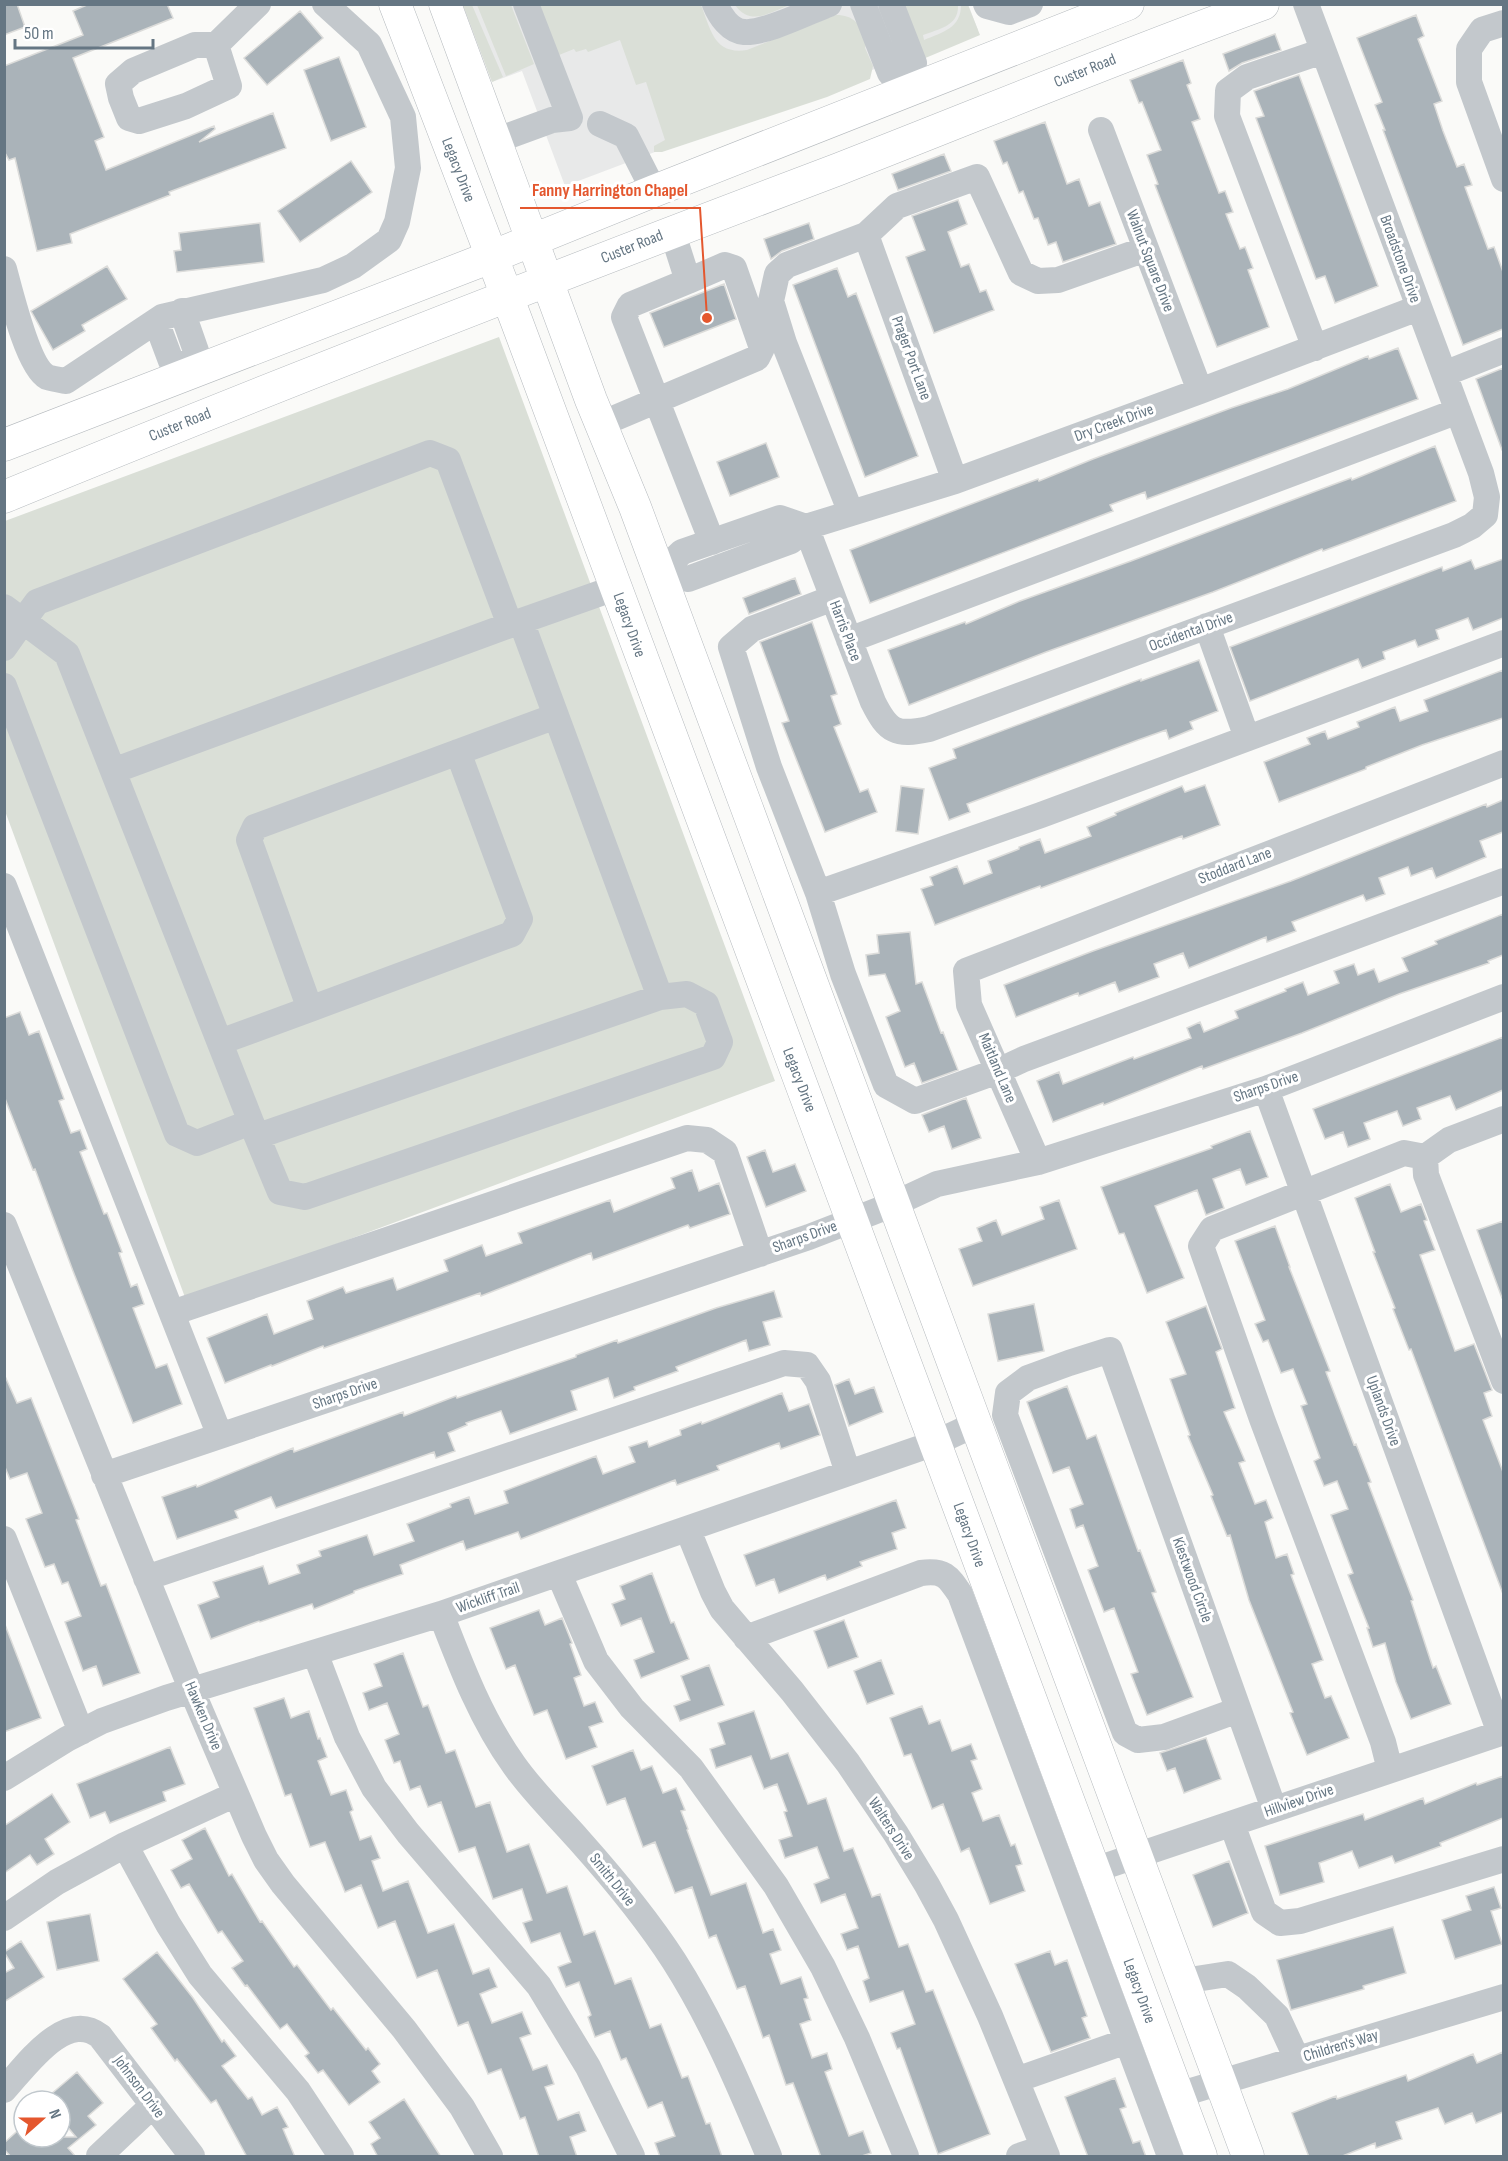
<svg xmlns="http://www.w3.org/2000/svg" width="1508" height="2161" font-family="'Sofia Sans Condensed',sans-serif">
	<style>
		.built { fill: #e8e9e9 }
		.green { fill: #dadfd7 }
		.building { fill: #aab3b9; stroke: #dcdcda; stroke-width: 1.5 }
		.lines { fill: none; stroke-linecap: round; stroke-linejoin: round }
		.major-casing { stroke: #b5babe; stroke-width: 33 }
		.minor { stroke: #c3c8cc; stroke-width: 26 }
		.major { stroke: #fff; stroke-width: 32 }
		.labels { text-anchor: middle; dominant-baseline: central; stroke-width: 6; stroke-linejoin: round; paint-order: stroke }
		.street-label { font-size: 16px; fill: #657683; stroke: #fff }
		.leader { fill: none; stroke: #e4572e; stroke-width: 2 }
		.callout-dot { fill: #e4572e; stroke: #fff; stroke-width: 2 }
		.callout-label { font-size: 18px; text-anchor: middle; font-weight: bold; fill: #e4572e; stroke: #fff; stroke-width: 6; stroke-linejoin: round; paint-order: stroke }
	</style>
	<rect width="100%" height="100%" fill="#fafaf8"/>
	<path class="built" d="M968,4L978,30L565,186L522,71L492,82L463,5Z"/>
	<path class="green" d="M463,5H472L503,77L492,82Z
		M477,5H511L534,64L506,76Z
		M534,5H701C711,30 714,55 747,50L836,15C854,15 859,24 868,39L865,48L873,66L870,79L827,97L662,152H654V146L665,140L646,82L636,85L620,40L588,52L586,49L576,52L574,49L554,57Z
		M735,5H790C770,12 751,27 735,5Z
		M904,5H958C959,26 939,29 923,35L924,40C943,32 961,28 961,5H968L980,35L923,59Z
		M499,337L775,1081L186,1300L5,811V521Z"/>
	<path class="building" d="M4,4H17L25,27L4,35Z
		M89,4H167L173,18L73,58L104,137L95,141L106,170L214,126L215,129L199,142L273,113L286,148L169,192L170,195L70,234L72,243L37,251L15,158L9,160L4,151V66L83,35L73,11Z
		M300,11L323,38L267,85L244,58Z
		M1416,15L1424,36L1418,39L1442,101L1434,104L1443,131L1457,167L1464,164L1472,185L1465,187L1475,214L1488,249L1494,247L1503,272V329L1463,345L1383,130H1385L1375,105L1382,102L1357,38Z
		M1275,34L1281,50L1242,63L1229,71L1223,54Z
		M339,57L366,127L331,141L304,70Z
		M1183,60L1191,83L1187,85L1200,119L1192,122L1219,193L1225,191L1233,212L1226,214L1240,249L1245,247L1253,268L1248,270L1269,327L1217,347L1155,185L1158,184L1147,155L1161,150L1142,102L1139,103L1130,80Z
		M1299,75L1378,286L1335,303L1325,276L1316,279L1256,118L1264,116L1254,91Z
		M1045,122L1067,184L1079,179L1089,206L1100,202L1116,244L1063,262L1056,242L1048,245L1038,218L1034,219L1023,191L1019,193L1007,162L1003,164L994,141Z
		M944,154L951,171L898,190L892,174Z
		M351,161L372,192L300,242L278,211Z
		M958,200L967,224L948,232L961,267L969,264L980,292L986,290L994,310L934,333L906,257L925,250L912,216Z
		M260,223L264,262L177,272L174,251L181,250L179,233Z
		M809,223L814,239L782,251L771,259L764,239Z
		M107,266L127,299L82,325L85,331L53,350L31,311Z
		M837,268L848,297L856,293L918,456L865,477L793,285Z
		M724,284L736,319L664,347L650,313Z
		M1398,348L1418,399L1147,499L1145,492L1110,505L1113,511L870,603L850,550L1011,489L1038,479L1039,481L1093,459L1231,408L1288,389L1368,356L1369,359Z
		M1503,368V450H1502L1476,379Z
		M766,443L779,477L730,496L717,462Z
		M1435,446L1456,501L1350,541L1323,551L1322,549L1213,592L1046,652L909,705L888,650L965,622L966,624L1020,601L1131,561L1324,488L1351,478L1352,480Z
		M1503,559V618L1473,630L1468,618L1436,630L1439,639L1418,647L1415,640L1383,652L1385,659L1362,668L1358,659L1250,701L1230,647L1442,567L1443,571L1471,560L1475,569Z
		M795,578L801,594L749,614L743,598Z
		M812,622L837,694L831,696L841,724L834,727L860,792L868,789L877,812L825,832L782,723L789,721L760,642Z
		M1199,660L1218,711L1190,722L1193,729L1169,739L1166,730L1138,740L967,804L970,812L949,820L929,768L956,758L953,749L1141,679V681Z
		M1503,670V718L1422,745L1366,767V769L1279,802L1264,762L1310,744L1307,738L1325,731L1328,739L1359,727L1357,722L1395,707L1400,721L1428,711L1424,700Z
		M1205,785L1220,825L1183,839L1182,836L1041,888L1040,886L935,925L921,889L933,885L930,877L957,866L964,884L992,873L988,861L1019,849V847L1040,839L1045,853L1091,836L1087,827L1116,815L1115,813L1182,786L1185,792Z
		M901,786L924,789L918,834L896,831Z
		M1503,800V832L1480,841L1486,857L1436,878L1432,868L1411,876L1408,867L1379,878L1385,894L1366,901L1363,895L1292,922L1296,931L1267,942L1266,937L1189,968L1183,953L1154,964L1159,977L1119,992L1115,982L1079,996L1078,993L1016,1017L1004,985L1093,951L1291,881L1486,804L1487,807Z
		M1503,914V955L1488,961L1489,963L1399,994L1302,1033L1203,1069L1202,1066L1104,1105L1103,1103L1053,1122L1037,1081L1059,1072L1063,1084L1133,1057L1134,1059L1191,1038L1187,1028L1200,1022L1204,1032L1238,1018L1235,1011L1286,991L1285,989L1303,982L1308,995L1339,983L1334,971L1354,964L1358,975L1374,969L1379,982L1408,971L1402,958L1437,944L1435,941Z
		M910,932L916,984L922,982L941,1033L943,1032L958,1070L922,1083L914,1063L905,1067L886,1017L900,1011L885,974L869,976L866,955L879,953L877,935Z
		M20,1012L29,1035L39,1031L64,1099L59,1101L71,1133L80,1130L87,1149L80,1152L104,1214L107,1213L122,1252L119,1253L131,1287L137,1284L144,1304L133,1308L156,1368L167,1364L182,1404L133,1423L73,1271L35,1169L33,1170L4,1096V1018Z
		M1503,1037V1090L1456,1110L1450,1096L1417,1108L1421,1119L1403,1126L1397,1111L1364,1123L1370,1139L1348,1147L1343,1132L1325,1139L1313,1109Z
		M966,1098L981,1138L952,1149L944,1126L929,1132L922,1115Z
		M1250,1131L1268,1177L1246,1185L1240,1169L1213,1179L1224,1208L1206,1215L1197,1190L1155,1206L1184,1278L1147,1293L1124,1233L1119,1234L1101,1187L1212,1148L1211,1146Z
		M765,1150L773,1172L795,1164L806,1191L766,1207L747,1157Z
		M692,1170L699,1191L719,1183L730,1214L690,1228L688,1225L593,1260L591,1253L481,1296L480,1293L324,1348L323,1346L272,1366L271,1365L225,1383L207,1338L267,1314L274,1334L313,1319L307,1301L343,1287L346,1293L393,1278L397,1290L448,1271L444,1260L482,1245L486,1256L522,1243L518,1233L610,1200L614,1212L675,1188L671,1178Z
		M1390,1184L1401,1212L1421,1204L1427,1220L1424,1221L1435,1250L1420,1255L1455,1351L1474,1344L1492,1390L1484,1393L1492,1416L1483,1420L1503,1472V1594L1411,1349L1409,1350L1393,1309L1395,1308L1373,1252H1375L1355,1198Z
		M1059,1200L1077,1249L973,1286L959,1249L982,1241L977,1228L996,1220L1002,1235L1044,1219L1040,1207Z
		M1503,1221V1298H1502L1477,1230Z
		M1275,1226L1290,1267H1289L1330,1371L1326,1372L1354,1445L1356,1444L1371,1482L1368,1483L1413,1600L1411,1601L1433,1668L1436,1666L1451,1704L1411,1719L1396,1682L1385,1643L1373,1647L1367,1628H1369L1348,1575L1353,1573L1331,1515L1348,1509L1337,1481L1324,1486L1314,1461L1320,1458L1301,1406L1307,1404L1293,1369L1281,1373L1268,1340L1263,1342L1255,1324L1265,1320L1235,1241Z
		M774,1291L782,1317L763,1322L770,1345L749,1351L746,1340L676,1367L678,1371L634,1387L635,1390L614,1398L608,1378L571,1391L577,1410L510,1434L501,1411L466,1423L467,1425L448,1433L455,1451L436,1458L434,1452L276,1508L271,1497L235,1511L238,1518L177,1539L162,1497L196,1485L197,1487L293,1448L294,1452L403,1412L404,1416L456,1396L457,1398L576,1357V1355L617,1340L618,1343L716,1308Z
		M1034,1304L1044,1351L998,1361L988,1314Z
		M1206,1306L1222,1349L1216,1352L1235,1408L1224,1412L1245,1461L1239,1463L1255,1504L1266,1500L1273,1518L1265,1522L1276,1558L1287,1554L1294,1574L1291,1575L1323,1660L1312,1664L1325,1698L1331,1696L1349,1738L1307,1755L1290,1713L1293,1712L1249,1600L1230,1535L1227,1536L1211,1496L1213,1495L1188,1436L1190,1435L1170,1379L1186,1374L1166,1322Z
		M4,1374L17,1403L31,1398L79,1519L76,1520L101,1586L106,1584L140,1673L103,1686L96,1666L83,1671L65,1622L81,1616L68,1582L62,1584L54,1564L45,1567L26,1519L42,1513L27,1473L10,1479L4,1465Z
		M849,1379L855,1394L874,1387L883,1412L849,1426L835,1385Z
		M1067,1386L1087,1439L1096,1435L1138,1551L1140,1550L1156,1592L1152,1593L1193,1697L1147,1715L1131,1674L1138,1672L1114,1608L1104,1612L1088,1570L1098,1566L1083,1525L1076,1528L1070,1509L1083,1504L1069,1467L1053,1473L1027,1402Z
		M782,1393L789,1411L809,1404L820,1435L781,1449L779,1443L717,1466L719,1470L677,1485L675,1480L521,1539L518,1532L466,1550L463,1541L400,1565L403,1574L354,1591V1593L314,1609L312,1604L260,1622L259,1621L211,1639L198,1605L219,1597L213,1582L263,1566L269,1584L300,1573L297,1565L321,1556L319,1551L367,1535L374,1555L414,1541L407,1524L451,1507L450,1504L469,1497L475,1514L508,1503L504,1491L596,1456L603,1474L635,1462L629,1447L647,1441L649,1447L681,1435L680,1430L701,1422L702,1424Z
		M896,1500L906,1528L892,1533L897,1549L860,1562L862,1566L827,1580L825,1575L779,1593L774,1579L756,1586L744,1555Z
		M652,1573L671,1623L674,1622L689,1659L641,1678L634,1660L654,1652L641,1618L621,1626L612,1604L625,1599L620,1586Z
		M539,1610L545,1625L562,1618L572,1643L570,1644L581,1675L574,1678L584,1706L595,1702L603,1722L589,1727L597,1747L566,1759L547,1710L534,1715L515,1665L506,1669L490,1628Z
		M844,1620L858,1657L828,1668L814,1631Z
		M4,1622L41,1718L4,1732Z
		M403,1653L423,1707L428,1705L446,1753L455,1750L476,1807L490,1802L507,1852L529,1844L547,1893L567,1886L584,1935L595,1931L615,1984L631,1978L650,2028L661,2024L682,2078L688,2076L706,2124L710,2123L722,2157H660L655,2143L675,2136L662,2102L648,2108L626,2058L621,2060L610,2031L595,2037L588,2017L591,2015L579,1982L566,1987L558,1967L571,1962L560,1933L531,1943L523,1923L532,1920L522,1889L493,1899L475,1847L459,1852L441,1802L428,1807L420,1786L410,1790L400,1761L394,1763L385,1740L399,1734L387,1703L369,1710L363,1693L382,1686L374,1664Z
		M881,1660L894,1694L867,1704L854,1671Z
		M709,1665L724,1705L680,1721L674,1706L690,1700L681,1676Z
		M284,1698L291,1718L309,1711L318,1739L320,1738L327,1757L318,1761L331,1795L346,1790L353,1810L350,1812L360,1840L371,1836L380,1858L372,1861L383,1891L408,1881L428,1933L454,1924L473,1974L489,1968L497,1987L480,1994L492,2023L522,2012L531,2034L520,2038L533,2070L547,2065L554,2084L545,2087L558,2120L579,2112L586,2131L570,2137L577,2157H539L525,2117L520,2119L501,2069L488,2074L468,2022L458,2026L437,1970L417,1978L395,1921L378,1928L361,1885L345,1892L325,1842L310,1847L291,1794L285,1796L254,1708Z
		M922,1706L929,1724L940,1720L952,1751L971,1744L977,1759L971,1761L982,1789L972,1793L983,1821L999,1815L1011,1846L1015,1844L1022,1864L1016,1866L1025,1891L990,1904L969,1848L961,1852L943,1804L932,1809L911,1754L904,1756L890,1718Z
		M754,1711L771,1759L788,1753L808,1804L826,1798L844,1851L853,1848L872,1897L880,1894L899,1947L908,1944L926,1992L933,1990L990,2134L938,2154L900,2048L897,2049L891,2033L915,2024L903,1991L870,2002L863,1981L869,1978L858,1946L847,1950L841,1934L858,1928L845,1894L821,1903L814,1884L829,1878L817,1847L785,1858L779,1840L792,1836L784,1812L787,1811L777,1784L764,1789L751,1756L716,1768L710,1749L725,1744L718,1723Z
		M1206,1738L1221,1779L1184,1793L1175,1768L1167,1771L1160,1753Z
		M170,1747L185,1784L163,1792L166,1801L110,1823L105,1812L90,1818L77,1784Z
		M633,1750L641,1770L652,1766L663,1793L676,1788L685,1810L681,1811L688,1829L687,1830L711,1895L746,1883L763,1933L773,1929L781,1950L770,1954L781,1984L801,1977L808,1998L804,1999L811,2020L800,2024L812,2058L827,2053L832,2069L825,2072L849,2136L863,2131L871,2153L859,2157H821L793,2083L786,2085L769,2035L763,2038L745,1986L737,1989L716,1935L709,1938L692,1887L675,1893L655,1842L643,1847L625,1798L607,1805L592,1766Z
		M1503,1776V1818L1440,1843L1441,1846L1395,1863L1392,1856L1359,1868L1352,1851L1319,1863L1324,1882L1280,1895L1265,1846L1363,1814L1365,1820L1423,1798L1425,1804L1476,1783L1477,1785Z
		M52,1794L70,1822L45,1839L54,1854L37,1865L30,1855L4,1873V1826Z
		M205,1828L229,1876L232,1874L260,1922L262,1921L294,1967L297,1965L331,2010L333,2008L366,2050L368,2048L380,2064L372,2071L380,2082L349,2105L323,2070L318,2073L305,2056L309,2053L287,2024L280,2029L247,1985L245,1986L232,1968L243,1961L222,1931L218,1933L189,1884L181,1888L171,1870L192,1859L182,1840Z
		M1229,1861L1248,1913L1213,1927L1193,1875Z
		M1494,1887L1501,1908L1491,1911L1502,1944L1455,1959L1442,1920L1471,1910L1466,1896Z
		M90,1914L99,1961L57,1970L47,1922Z
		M1393,1927L1406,1973L1363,1986L1364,1989L1291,2010L1277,1960Z
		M21,1941L44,1977L4,2002V1973L14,1968L4,1952Z
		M1050,1951L1055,1965L1067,1960L1087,2016L1082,2018L1090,2038L1051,2052L1015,1964Z
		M157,1952L193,1998L222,2042L224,2040L236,2056L222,2066L248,2099L252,2097L262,2115L277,2107L288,2127L283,2129L295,2157H247L216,2100L211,2103L177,2059L175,2061L151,2028L157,2024L123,1979Z
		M1503,2052V2112L1476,2123L1472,2113L1445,2124L1438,2108L1396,2122L1402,2139L1376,2148L1375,2143L1340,2157H1309L1292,2113L1336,2096L1337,2099L1406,2075L1408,2081L1473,2054L1477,2063Z
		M77,2072L103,2103L88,2116L96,2125L68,2148L76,2157H11L4,2149V2143L24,2125V2137H76L60,2118V2101H43Z
		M1115,2078L1126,2107L1120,2109L1133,2143L1140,2141L1146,2157H1088L1076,2126L1065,2097Z
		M404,2099L441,2157H378L371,2144L380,2138L369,2122Z"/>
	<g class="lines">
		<defs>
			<path id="major" d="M395,4L515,317L1201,2156
				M445,4L591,400L635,507L1248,2156
				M4,445L491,257L654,191L1128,4
				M4,497C281,383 559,275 839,169C980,114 1120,56 1263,4"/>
		</defs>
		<use href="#major" class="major-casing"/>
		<path class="minor" d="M715,4C720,16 730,31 744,32C764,34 808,12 829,4
			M863,4L890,73L909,91
			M891,4L914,63L909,91
			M986,4L987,6L1009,12L1030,4
			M1504,23L1482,30L1469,49V82L1504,179
			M216,45L229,86L186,106L139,121L129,118L121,98L118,84L133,71L195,45H216L258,4
			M600,124L626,136L654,191
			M1101,130L1200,391
			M495,141L552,120L570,118L526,4
			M672,231L688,281L630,305L624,317L712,542
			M866,235L955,481
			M4,269C10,291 28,367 47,377C53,379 60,380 66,381L162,317L323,280L353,266L389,240L397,222L408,168L403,117L369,44L325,4
			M156,321L171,361L196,370V351L182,311
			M1315,348L1227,116L1228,91L1247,77L1323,51
			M1444,374L1504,350
			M601,424L757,358L762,348L734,268L725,265L688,281
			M851,513L784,343L771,301L777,274L787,265L866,235L897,206L977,177L1021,273L1038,281L1058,280L1146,249
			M806,527L873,702C888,732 896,736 929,729L1454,535L1472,526L1485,515L1487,497L1481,473L1306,4
			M659,574L688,579L791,541L806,527L955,481L1200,391L1418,308
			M659,574L682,552L780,518L806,527
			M4,607L23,621L4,648
			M1207,626L1247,738
			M849,640L1458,411
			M1504,643L1041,815L818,893L843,974L886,1085L915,1101L998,1071L1024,1059L1504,881
			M4,686L177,1134L197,1143L251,1122L280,1192L305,1197L713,1057L720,1042L706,1004L687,994L660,997L521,621
			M113,771L510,625L615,588
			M4,886L220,1436
			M818,893L769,767L731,647L752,629L833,598
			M310,1009L512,934L520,919L458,752
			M220,1042L310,1009L249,840L255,827L556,716
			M1266,1089L1500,1733
			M1504,1119L1449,1140L1425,1157L1426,1175L1504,1381
			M251,1122L67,654L23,621L37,602L430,453L448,460L510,625
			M258,1136L660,997
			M1038,1162L969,1005L966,971L1504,763
			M4,1225L192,1691L254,1836L266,1860L283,1884L404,2029L462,2107L490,2156
			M172,1313L687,1138L707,1140L725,1152L760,1254
			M104,1475L809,1237L894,1204L937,1184L1038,1162L1266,1089L1504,997
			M688,1530L713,1592L722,1609L792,1691L848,1763L896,1834L927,1885L946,1920L990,2016L1047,2156
			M4,1539L81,1732
			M559,1574L596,1661L632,1708L691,1768L776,1886L823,1967L857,2038L906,2156
			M146,1578L784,1363L807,1365L818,1381L848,1473
			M441,1614C461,1666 481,1719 514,1765C533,1792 557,1815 579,1840C612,1877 647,1919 674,1961C713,2022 741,2090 769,2156
			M746,1638L921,1573C944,1570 948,1576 960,1594L1170,2156
			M315,1653L347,1737L374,1788L408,1833L539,1986L588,2067L632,2156
			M1238,1710L1164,1737L1138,1740L1125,1733L1005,1415L1008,1393L1028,1378L1069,1363L1110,1350L1274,1809
			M1390,1770L1383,1742L1262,1419L1201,1246L1212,1229L1404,1153L1425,1157
			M4,1778L67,1739L102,1721L166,1698L441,1614L935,1443L976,1424
			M1232,1824L1264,1912L1280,1923L1300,1921L1504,1859
			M125,1845L168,1924L200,1975L298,2091L341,2156
			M1094,1870L1504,1732
			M4,1918L57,1882L125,1845L236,1794
			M1183,1981L1228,1974L1247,1987L1277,2016L1297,2059
			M1016,2080L1127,2041
			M4,2090C26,2066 65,2009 100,2036L192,2156
			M1178,2095L1504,1997
			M99,2156L153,2105
			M1019,2156L1043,2148"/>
		<use href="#major" class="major"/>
	</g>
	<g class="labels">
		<g class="street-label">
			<text transform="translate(1085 71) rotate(-22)">Custer Road</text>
			<text transform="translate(458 170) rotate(69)">Legacy Drive</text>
			<text transform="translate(632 247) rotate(-22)">Custer Road</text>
			<text transform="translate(1400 259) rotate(70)">Broadstone Drive</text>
			<text transform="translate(1150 261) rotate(69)">Walnut Square Drive</text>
			<text transform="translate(911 358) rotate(70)">Prager Port Lane</text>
			<text transform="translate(1114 423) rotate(-20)">Dry Creek Drive</text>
			<text transform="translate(180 425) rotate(-22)">Custer Road</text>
			<text transform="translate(629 625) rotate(70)">Legacy Drive</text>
			<text transform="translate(845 631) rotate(69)">Harris Place</text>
			<text transform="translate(1191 632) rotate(-20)">Occidental Drive</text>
			<text transform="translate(1235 866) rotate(-21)">Stoddard Lane</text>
			<text transform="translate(997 1068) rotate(67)">Maitland Lane</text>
			<text transform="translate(799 1080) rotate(69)">Legacy Drive</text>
			<text transform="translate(1266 1087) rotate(-19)">Sharps Drive</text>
			<text transform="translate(805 1237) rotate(-20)">Sharps Drive</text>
			<text transform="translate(345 1394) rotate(-19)">Sharps Drive</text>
			<text transform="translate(1383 1411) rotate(70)">Uplands Drive</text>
			<text transform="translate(969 1535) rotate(70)">Legacy Drive</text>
			<text transform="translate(1192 1580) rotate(70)">Kiestwood Circle</text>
			<text transform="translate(488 1598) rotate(-19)">Wickliff Trail</text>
			<text transform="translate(203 1716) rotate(67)">Hawken Drive</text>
			<text transform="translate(1299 1801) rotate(-19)">Hillview Drive</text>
			<text transform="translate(891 1829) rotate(57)">Walters Drive</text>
			<text transform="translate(612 1880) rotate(51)">Smith Drive</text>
			<text transform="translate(1139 1991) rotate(70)">Legacy Drive</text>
			<text transform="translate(1341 2046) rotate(-17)">Children's Way</text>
			<text transform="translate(139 2087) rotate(53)">Johnson Drive</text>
		</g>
	</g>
	<path class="leader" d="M707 318L700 208H520"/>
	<circle class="callout-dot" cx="707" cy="318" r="6"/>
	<g class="callout-label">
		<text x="610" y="196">Fanny Harrington Chapel</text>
	</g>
	<rect width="1508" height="2161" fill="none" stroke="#657683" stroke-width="12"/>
	<g transform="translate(42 2119) rotate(69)"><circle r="28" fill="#ffffff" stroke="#c1c8cd" stroke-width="1.5"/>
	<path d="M0-4.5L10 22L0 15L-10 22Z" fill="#e4572e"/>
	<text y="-9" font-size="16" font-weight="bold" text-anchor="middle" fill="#657683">N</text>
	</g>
	<path d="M15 39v9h138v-9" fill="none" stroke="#657683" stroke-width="3"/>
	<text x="24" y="39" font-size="18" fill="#657683" stroke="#ffffff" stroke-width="4.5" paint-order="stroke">50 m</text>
</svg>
